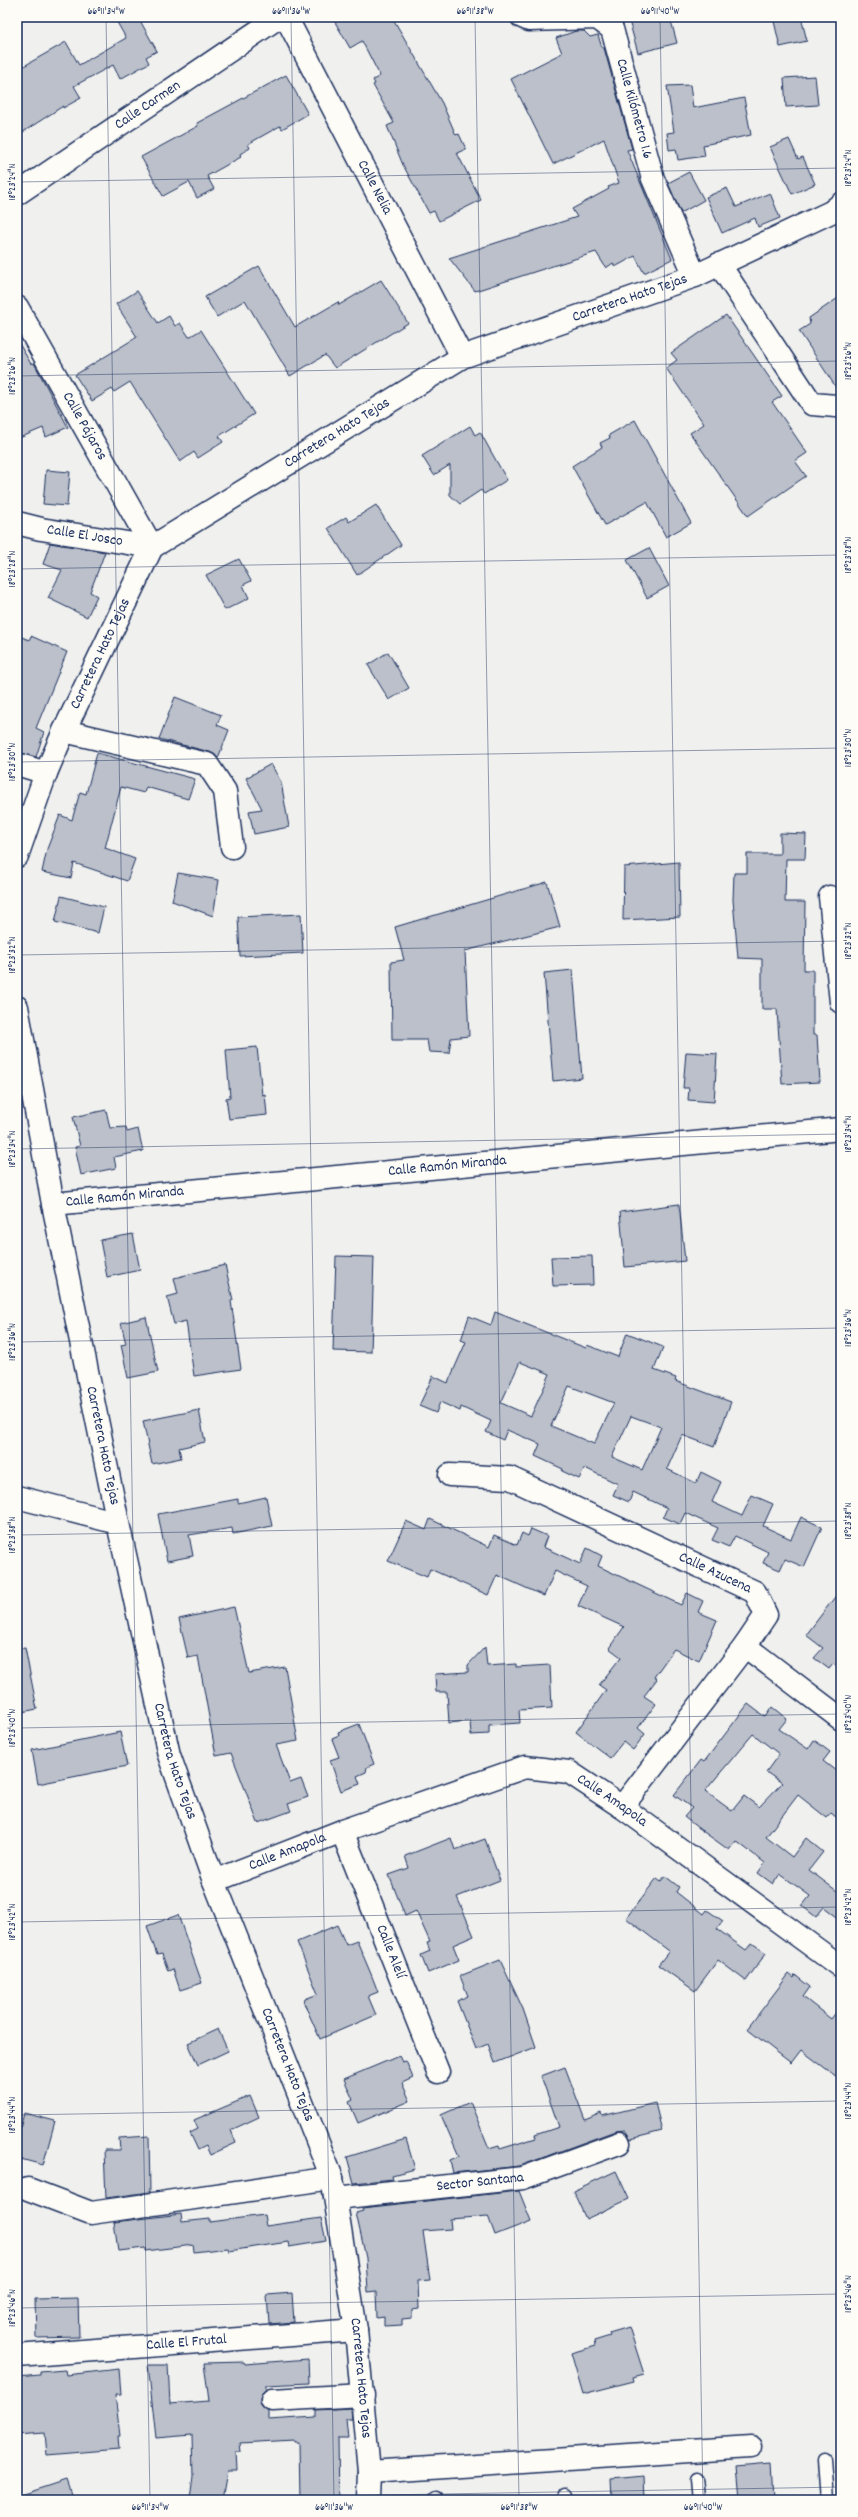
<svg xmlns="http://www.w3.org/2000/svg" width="858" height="2517" font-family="Dekko,sans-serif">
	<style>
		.building { fill: #bbc0ca; stroke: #1b2f5e; fill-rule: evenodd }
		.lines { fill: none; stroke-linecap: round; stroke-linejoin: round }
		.service-casing { stroke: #1b2f5e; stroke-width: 15 }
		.minor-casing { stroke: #1b2f5e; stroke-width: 25 }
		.tertiary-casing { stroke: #1b2f5e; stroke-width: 25 }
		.service { stroke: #fdfcf7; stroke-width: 12 }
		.minor { stroke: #fdfcf7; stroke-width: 22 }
		.tertiary { stroke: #fdfcf7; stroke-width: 22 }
		.ticks { fill: none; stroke: #1b2f5e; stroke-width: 1; stroke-opacity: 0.45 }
		.labels { text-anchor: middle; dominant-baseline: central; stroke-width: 3; stroke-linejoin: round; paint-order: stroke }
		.street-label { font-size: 15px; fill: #1b2f5e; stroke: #fdfcf7 }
		.neatline { fill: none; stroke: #1b2f5e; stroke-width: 1.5 }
		.ticks-label { font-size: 10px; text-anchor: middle; fill: #1b2f5e }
	</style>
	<rect width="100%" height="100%" fill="#f0f0ee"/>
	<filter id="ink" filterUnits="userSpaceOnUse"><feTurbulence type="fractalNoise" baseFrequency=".025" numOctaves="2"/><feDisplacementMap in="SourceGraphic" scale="8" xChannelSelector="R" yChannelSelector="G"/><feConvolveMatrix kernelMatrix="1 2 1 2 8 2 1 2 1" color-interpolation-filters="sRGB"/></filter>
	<g filter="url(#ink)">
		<path class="building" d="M114,17H138L157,51L146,57L149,63L120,79L113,65L74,86L81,98L63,108V106L17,136V70L66,42L79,65L126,38Z
			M332,17H392L442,103L456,135L459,134L466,149L457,153L481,200L439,221L434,211L429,213L403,165L387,126L394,123L373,85L375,84L373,80L380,76L362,41L350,48Z
			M628,17H670L677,43L638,53Z
			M773,17H801L807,41L780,47Z
			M576,31H584L590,37L598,35L602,48H604L632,149L627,150L672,259L644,273L635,256L615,267L613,263L606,268L596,252L475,291L449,258L577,217L572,209L609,189L608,187L619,183L604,139L553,164L511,79L562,53L556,38Z
			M286,75L308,114L282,129L280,126L248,144L250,148L240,154L241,157L207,176L214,189L197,198L189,182L163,196L141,157L198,126L197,123Z
			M815,76L818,105L786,107L784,78Z
			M690,85L693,108L744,98L751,135L703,145L705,156L678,160L676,149L669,150L667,133L674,132L667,86Z
			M789,139L798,159L803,157L815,184L792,194L770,147Z
			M689,172L704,200L681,213L668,183Z
			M727,188L736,207L770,193L780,218L758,227L755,218L722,233L706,197Z
			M259,266L295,327L338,302L339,305L381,280L408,323L335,368L325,355L290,376L245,300L217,317L205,297Z
			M137,291L158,323L169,316L175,326L180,323L189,337L201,330L254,414L219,436L223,442L198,458L194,452L180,462L130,382L114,392L112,389L92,401L75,375L137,337L116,304Z
			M841,296V392H839L799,331L810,324L809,318Z
			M726,315L782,396L772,402L807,453L795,461L806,476L748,516L690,433L704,424L666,368L677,360L671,353Z
			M17,340L31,364L34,363L68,427L46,437L43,428L17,439Z
			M635,420L691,523L666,537L647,502L605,525L572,466L602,447L600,443L610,438L609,435Z
			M470,426L475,435L480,432L507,480L484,494L481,490L460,504L450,495V465L434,475L422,456Z
			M46,470L70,472L67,506L43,504Z
			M376,505L401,545L357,575L328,528L346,517L349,522Z
			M50,543L105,552L90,592L97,596L87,617L48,598L62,570L43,564Z
			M649,548L669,586L647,598L627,560Z
			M239,559L251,581L243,585L249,598L225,610L206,575Z
			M17,635L29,640L31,636L67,652L36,728L44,732L36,757L17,752Z
			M388,652L409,688L389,700L368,665Z
			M175,697L221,715L217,725L229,730L218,758L210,752L159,739Z
			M97,753L195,779L188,799L146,787L144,793L121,787L105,848L135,859L127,881L74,863L71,878L42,872L47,849L60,815L72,820L80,792L86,794Z
			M271,764L281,782L289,827L254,834L249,811L262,809L246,778Z
			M780,833L806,834L805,859H786L785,902H805L804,970H813V1035H817L820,1082L782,1084L777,1009H762V959L738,958L733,900L734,873H747V854H780Z
			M679,862L680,917L623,920L624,867Z
			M178,873L219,880L213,916L172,901Z
			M547,882L560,927L465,951L469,1036L451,1038L449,1053L429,1052L427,1040H392L391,962L404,960L395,927Z
			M61,896L104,907L98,933L55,922Z
			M301,914L303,953L240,956L238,917Z
			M573,970L582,1078L553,1081L544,973Z
			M257,1047L262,1095L265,1094L267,1115L229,1119L226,1098L230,1097L226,1050Z
			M686,1052L717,1054L714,1102L688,1100L689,1088H683Z
			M106,1110L110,1128L126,1127L127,1132L138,1129L143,1151L114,1157L116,1168L81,1175L75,1147L80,1146L73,1117Z
			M679,1204L685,1261L625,1267L620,1212Z
			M133,1234L140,1270L107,1277L100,1240Z
			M336,1256L374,1257L371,1352L333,1351Z
			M592,1256L593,1285L553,1286L551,1257Z
			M225,1265L233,1300L231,1301L241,1369L194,1376L186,1321L174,1324L167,1297L178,1294L174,1278Z
			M495,1312L586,1348L587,1345L618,1357L627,1333L663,1347L654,1370L676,1378L675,1381L731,1402L714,1447L682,1435L667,1469L696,1483L701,1472L721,1482L712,1502L742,1516L752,1495L773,1504L763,1526L791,1539L801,1517L822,1527L804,1567L785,1559L780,1570L763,1563L768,1552L735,1536L729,1547L712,1540L718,1528L685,1513L680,1524L663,1517L667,1508L633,1492L629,1502L613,1495L618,1484L585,1468L579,1479L562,1471L563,1469L535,1456L540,1444L507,1430L503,1440L486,1432L491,1421L461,1407L460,1411L440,1402L436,1413L419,1406L433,1376L448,1383L466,1342L461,1340L469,1316L491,1325ZM520,1362L550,1374L531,1416L501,1403ZM569,1386L614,1403L594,1444L551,1426ZM631,1416L661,1427L642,1470L612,1457Z
			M146,1317L158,1372L128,1378L121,1345L126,1344L121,1323Z
			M199,1410L205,1442L179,1448L181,1458L152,1464L143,1421Z
			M266,1497L272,1526L233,1534L232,1528L189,1535L193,1556L167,1561L158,1514L238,1499V1503Z
			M430,1519L489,1547L494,1535L517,1545L522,1533L528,1536L531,1529L547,1536L543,1547L580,1564L587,1548L602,1556L598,1566L681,1605L687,1593L703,1601L698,1612L717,1620L699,1661L674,1649L654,1677L657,1679L644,1696L656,1704L638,1728L645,1734L633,1750L623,1742L610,1758L576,1732L606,1690L599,1685L621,1657L609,1648L624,1627L578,1606L587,1586L555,1571L544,1596L497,1575L488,1595L430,1569L427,1577L388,1561L406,1521L426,1530Z
			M841,1589V1670L833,1664L829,1669L814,1658L823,1648L806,1635Z
			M234,1607L249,1673L285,1667L298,1741L276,1745L290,1783L301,1779L308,1797L288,1804L291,1811L258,1823L231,1753L216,1756L198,1656L188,1658L179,1619Z
			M485,1647L487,1666L516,1664V1667L550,1665L552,1708L519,1710L520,1723L489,1725V1734L471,1735L470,1721L449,1723L447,1692H436L435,1674L468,1672V1665Z
			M25,1648L37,1709L17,1713V1649Z
			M748,1704L765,1717L772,1707L787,1719L779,1729L808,1749L814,1740L830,1752L823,1761L841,1775V1821L831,1813L827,1818L798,1795L766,1837L792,1857L806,1838L823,1852L809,1870L841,1894V1920L824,1907L816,1917L802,1906L810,1896L780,1874L773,1884L758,1873L765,1863L736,1841L729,1850L698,1828L684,1817L692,1808L674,1795L701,1760L704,1762ZM753,1734L779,1754L766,1772L782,1783L759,1807L744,1796L732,1811L705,1791Z
			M359,1724L374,1764L367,1767L366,1772L357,1776L360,1784L341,1791L330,1760L339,1757L332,1739L339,1736L338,1732Z
			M120,1732L127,1766L38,1784L32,1750Z
			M451,1838L455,1850L485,1839L500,1880L457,1897L474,1936L453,1945L459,1960L428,1973L421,1955L430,1951L427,1943L430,1942L416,1911L405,1916L389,1875L409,1868L405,1856Z
			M665,1876L679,1887L676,1892L704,1914L707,1910L723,1921L717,1929L746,1950L752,1943L766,1953L746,1981L718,1960L695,1991L658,1965L669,1951L626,1918L657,1878L661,1881Z
			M178,1915L202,1983L180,1990L173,1969L168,1971L162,1954L157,1955L147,1926Z
			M337,1925L346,1945L357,1941L371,1974L378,1992L368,1996L376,2015L320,2039L304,2003L305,1999L318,1994L297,1942Z
			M500,1960L523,2009L536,2047L495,2063L488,2044L476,2049L457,2001L468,1996L460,1976Z
			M789,1974L794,1978L795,1975L810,1987L803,1997L831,2019L841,2006V2080L801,2050L791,2063L747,2029Z
			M218,2029L228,2051L198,2065L188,2043Z
			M399,2056L402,2062L406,2061L413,2078L402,2083L410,2101L358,2123L349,2102L353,2100L344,2079Z
			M565,2067L585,2120L601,2113L602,2116L655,2103L662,2131L631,2139L625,2130L615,2131L520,2166L453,2173L450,2160L459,2156L441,2115L470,2102L489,2148L499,2145L500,2149L536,2138L535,2135L559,2127L541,2076Z
			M250,2096L259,2117L231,2130L236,2143L210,2155L206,2146L198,2150L190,2133L198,2129L194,2120Z
			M24,2113L55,2121L43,2165L17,2158V2141Z
			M149,2136L150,2192L106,2198L104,2150H120L119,2138Z
			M406,2139L415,2169L392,2175L393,2179L354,2183L347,2157Z
			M616,2171L629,2199L586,2219L573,2191Z
			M519,2191L531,2221L495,2235L488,2216L450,2219L451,2229L423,2231L430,2280L418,2281L419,2309L412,2310V2318L402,2319V2325L384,2326V2317L377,2318L376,2291L368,2292L366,2258L356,2213L363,2211L362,2208Z
			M181,2214L182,2222L210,2219V2222L264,2215L266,2226L321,2218L326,2241L289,2247L288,2242L229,2251L228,2248L194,2252L193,2245L146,2251V2248L118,2251L114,2222Z
			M292,2293L294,2322L269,2324L267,2295Z
			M78,2298L79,2337L36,2338L35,2299Z
			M629,2327L644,2374L633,2377L634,2381L583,2394L571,2353L595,2346L594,2341L610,2336L609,2333Z
			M308,2359L309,2383L266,2385V2389L261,2394L260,2401L262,2407L268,2411V2420L316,2417V2410L351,2408L352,2419H346L348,2439H338L339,2500H300L299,2442H294V2440L240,2443L241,2452H236L237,2471H227L222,2500H190L193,2477L192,2435L156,2438L148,2365H168L170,2404L209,2401L204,2363L244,2362L245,2364Z
			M119,2369L121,2394H115L120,2436H118L119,2449L47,2455L45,2433L17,2435V2377L40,2375V2372L65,2370L66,2375Z
			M771,2464L773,2500H740L737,2467Z
			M644,2476L645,2500H612L611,2479Z
			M66,2480L73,2500H17V2496Z"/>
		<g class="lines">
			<defs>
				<path id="service" d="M824,2460L827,2500
					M697,2478L699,2500
					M566,2494L567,2500
					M437,2497L438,2500"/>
				<g id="minor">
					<path id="s1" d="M286,17L462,357"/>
					<path id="s2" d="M522,17L529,20L597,18L612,29L653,179L695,276"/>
					<path id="s3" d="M17,194L279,17"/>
					<path d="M719,264L812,404L836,406L841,404"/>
					<path id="s4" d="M17,307L152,547"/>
					<path id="s5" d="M17,523L41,529L152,547"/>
					<path d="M64,731L207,764L225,791L232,847"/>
					<path d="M17,764L46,773"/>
					<path d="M830,897L841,1002"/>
					<path id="s6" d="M53,1204L841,1129"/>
					<path id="s7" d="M450,1475L510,1478L755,1592L766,1615L745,1646L622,1807"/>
					<path d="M17,1497L118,1523"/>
					<path d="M745,1646L841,1719"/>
					<path id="s8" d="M342,1831L438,2072"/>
					<path id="s9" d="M214,1881L342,1831L525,1767L569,1772L622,1807L841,1967"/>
					<path d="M28,2189L91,2213L332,2178"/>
					<path id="s10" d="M336,2198L523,2178L619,2143"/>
					<path id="s11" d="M17,2356L356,2330"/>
					<path d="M272,2400L363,2395"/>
					<path d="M369,2472L751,2447"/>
				</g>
				<g id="tertiary">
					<path id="s12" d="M17,856L46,773L64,731L152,547L462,357L695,276L831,212L841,204"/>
					<path id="s13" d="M17,1007L53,1204L118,1523L169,1755L214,1881L332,2178L356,2330L369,2472L368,2500"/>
				</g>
			</defs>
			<use href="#service" class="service-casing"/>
			<use href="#minor" class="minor-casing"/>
			<use href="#tertiary" class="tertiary-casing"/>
			<use href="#service" class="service"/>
			<use href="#minor" class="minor"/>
			<use href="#tertiary" class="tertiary"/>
		</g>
	</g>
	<path class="ticks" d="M106,17L150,2500M291,17L334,2500M475,17L519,2500M660,17L703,2500M17,182L841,168M17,376L841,361M17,569L841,555M17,762L841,748M17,955L841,941M17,1149L841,1134M17,1342L841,1328M17,1535L841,1521M17,1728L841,1714M17,1922L841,1907M17,2115L841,2101M17,2308L841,2294M98,2500L841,2487"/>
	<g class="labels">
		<g class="street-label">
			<text stroke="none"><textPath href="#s3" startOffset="158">Calle Carmen</textPath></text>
			<text stroke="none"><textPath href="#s2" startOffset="177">Calle Kilómetro 1.6</textPath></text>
			<text stroke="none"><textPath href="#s1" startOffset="192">Calle Nelia</textPath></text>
			<text stroke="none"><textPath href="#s12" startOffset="879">Carretera Hato Tejas</textPath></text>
			<text stroke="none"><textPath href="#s4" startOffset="137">Calle Pájaros</textPath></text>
			<text stroke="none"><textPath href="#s12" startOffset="555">Carretera Hato Tejas</textPath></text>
			<text stroke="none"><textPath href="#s5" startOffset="69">Calle El Josco</textPath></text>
			<text stroke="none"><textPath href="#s12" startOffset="219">Carretera Hato Tejas</textPath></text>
			<text stroke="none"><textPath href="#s6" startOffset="396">Calle Ramón Miranda</textPath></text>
			<text stroke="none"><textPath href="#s6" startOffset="72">Calle Ramón Miranda</textPath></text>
			<text stroke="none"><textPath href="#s13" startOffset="447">Carretera Hato Tejas</textPath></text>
			<text stroke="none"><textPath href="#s7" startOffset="286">Calle Azucena</textPath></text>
			<text stroke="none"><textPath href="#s13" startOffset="771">Carretera Hato Tejas</textPath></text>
			<text stroke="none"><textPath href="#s9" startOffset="427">Calle Amapola</textPath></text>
			<text stroke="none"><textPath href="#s9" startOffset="79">Calle Amapola</textPath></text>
			<text stroke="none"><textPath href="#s8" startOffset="130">Calle Alelí</textPath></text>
			<text stroke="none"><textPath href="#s13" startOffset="1095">Carretera Hato Tejas</textPath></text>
			<text stroke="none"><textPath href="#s10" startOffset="145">Sector Santana</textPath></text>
			<text stroke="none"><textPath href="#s11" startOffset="170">Calle El Frutal</textPath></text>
			<text stroke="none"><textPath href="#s13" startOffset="1419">Carretera Hato Tejas</textPath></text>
		</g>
	</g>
	<rect width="858" height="2517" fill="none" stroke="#fdfcf7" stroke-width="44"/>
	<rect x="22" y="22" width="814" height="2473" class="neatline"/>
	<g class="ticks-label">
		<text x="106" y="14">66°11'34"W</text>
		<text x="291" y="14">66°11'36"W</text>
		<text x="475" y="14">66°11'38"W</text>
		<text x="660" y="14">66°11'40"W</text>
		<text transform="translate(847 168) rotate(-90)" y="4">18°23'24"N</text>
		<text transform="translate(11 182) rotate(-90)" y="4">18°23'24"N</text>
		<text transform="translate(847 361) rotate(-90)" y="4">18°23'26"N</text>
		<text transform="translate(11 376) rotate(-90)" y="4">18°23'26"N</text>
		<text transform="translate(847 555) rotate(-90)" y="4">18°23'28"N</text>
		<text transform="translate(11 569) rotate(-90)" y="4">18°23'28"N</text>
		<text transform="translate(847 748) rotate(-90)" y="4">18°23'30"N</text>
		<text transform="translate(11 762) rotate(-90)" y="4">18°23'30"N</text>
		<text transform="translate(847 941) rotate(-90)" y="4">18°23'32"N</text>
		<text transform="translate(11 955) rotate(-90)" y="4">18°23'32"N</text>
		<text transform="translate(847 1134) rotate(-90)" y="4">18°23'34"N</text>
		<text transform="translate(11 1149) rotate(-90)" y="4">18°23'34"N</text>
		<text transform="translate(847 1328) rotate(-90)" y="4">18°23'36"N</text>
		<text transform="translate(11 1342) rotate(-90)" y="4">18°23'36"N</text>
		<text transform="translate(847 1521) rotate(-90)" y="4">18°23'38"N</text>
		<text transform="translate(11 1535) rotate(-90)" y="4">18°23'38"N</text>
		<text transform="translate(847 1714) rotate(-90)" y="4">18°23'40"N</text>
		<text transform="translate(11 1728) rotate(-90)" y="4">18°23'40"N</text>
		<text transform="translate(847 1907) rotate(-90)" y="4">18°23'42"N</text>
		<text transform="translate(11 1922) rotate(-90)" y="4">18°23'42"N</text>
		<text transform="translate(847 2101) rotate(-90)" y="4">18°23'44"N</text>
		<text transform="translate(11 2115) rotate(-90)" y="4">18°23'44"N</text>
		<text transform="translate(847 2294) rotate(-90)" y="4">18°23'46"N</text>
		<text transform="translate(11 2308) rotate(-90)" y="4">18°23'46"N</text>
		<text x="150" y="2510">66°11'34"W</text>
		<text x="334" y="2510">66°11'36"W</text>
		<text x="519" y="2510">66°11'38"W</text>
		<text x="703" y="2510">66°11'40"W</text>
	</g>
</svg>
